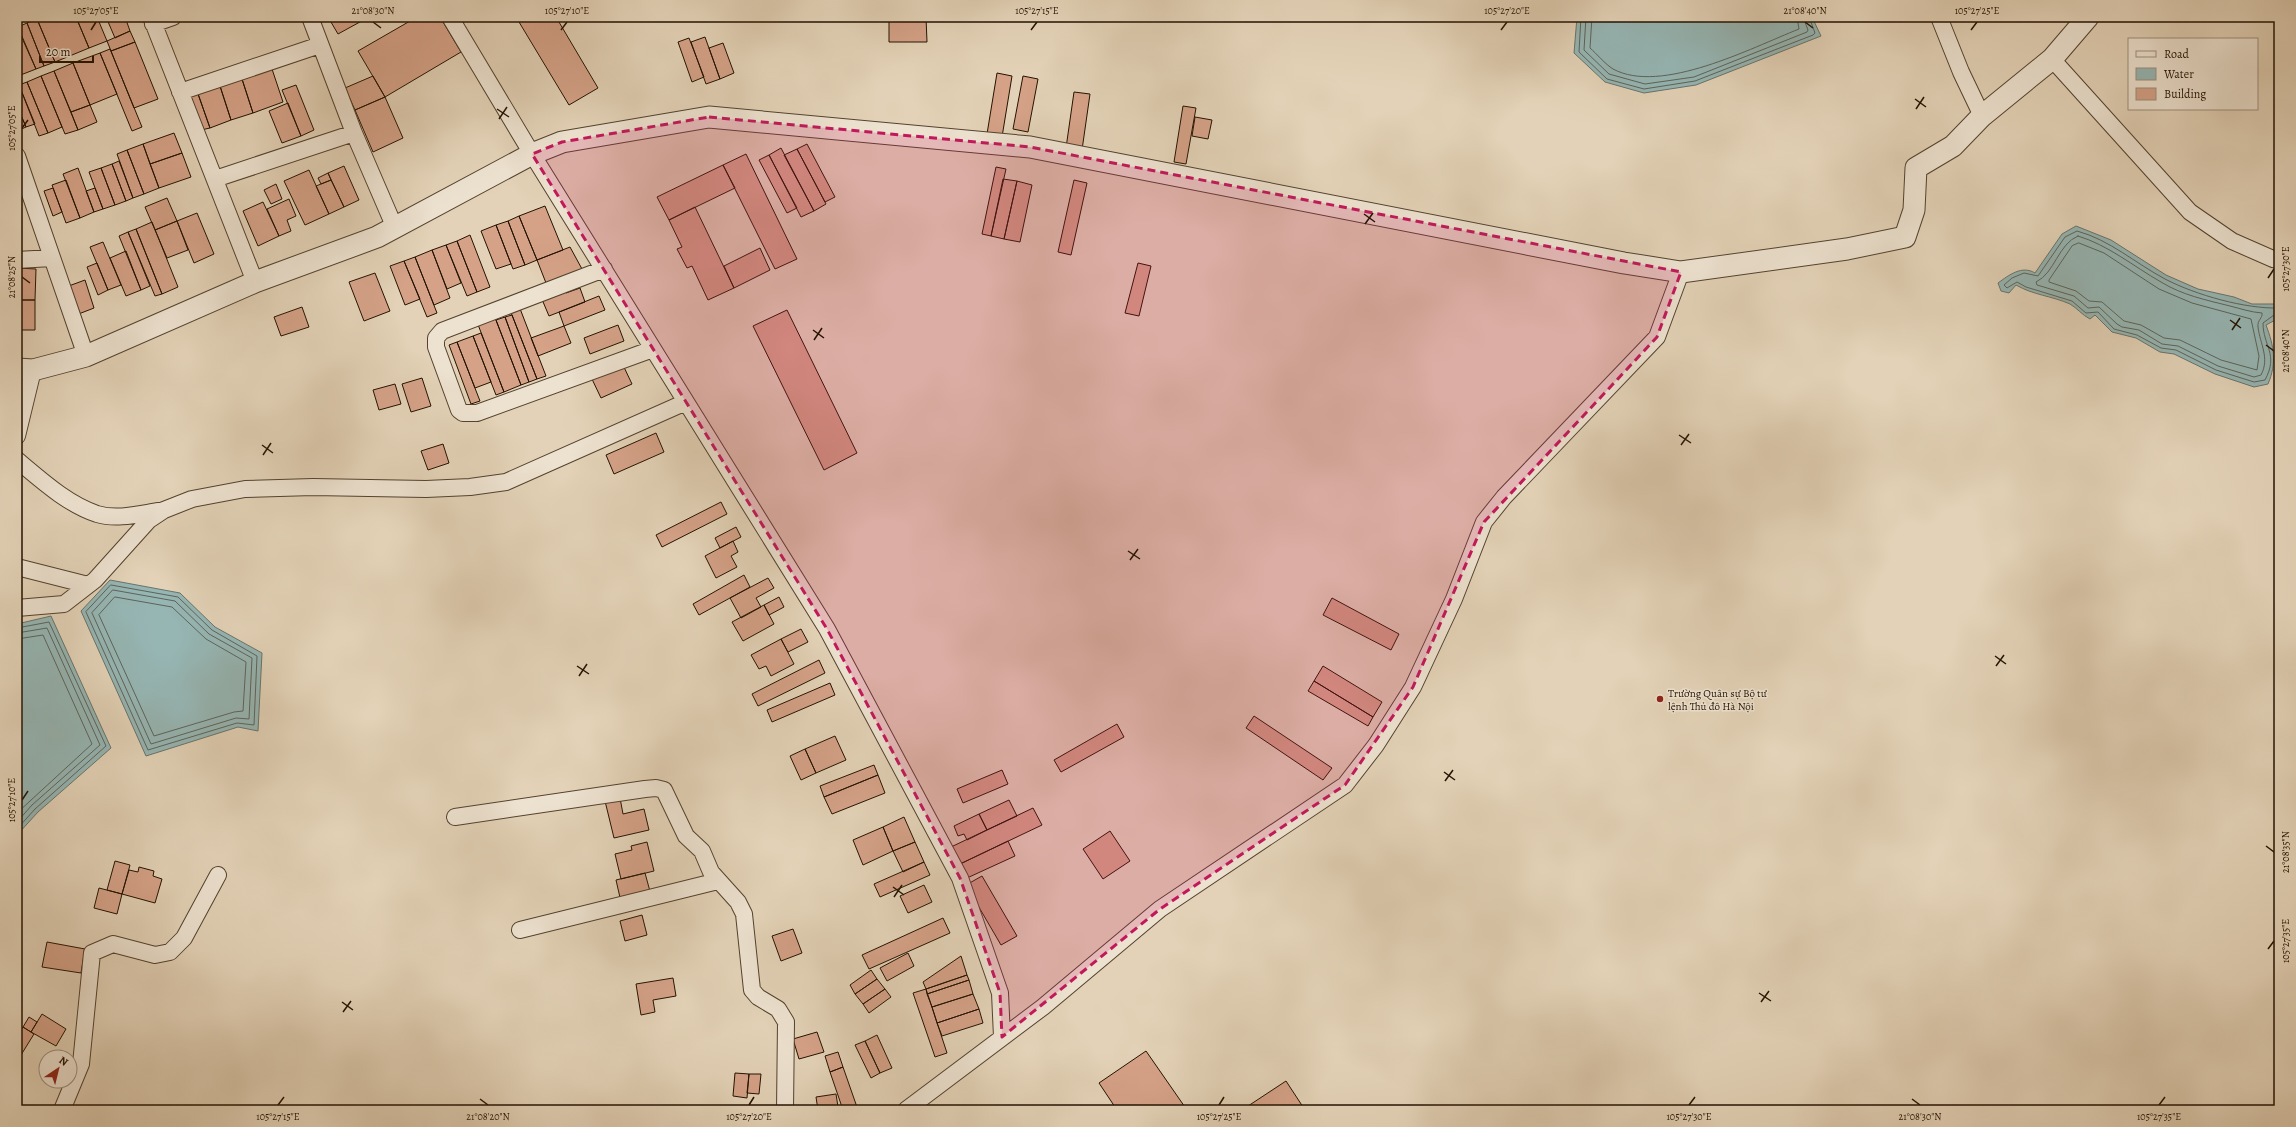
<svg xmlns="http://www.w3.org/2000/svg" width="2296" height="1127" font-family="Alegreya,serif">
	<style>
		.water { fill: #96b6b4; stroke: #68746c }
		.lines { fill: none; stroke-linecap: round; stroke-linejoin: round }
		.shore { stroke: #5c645a; stroke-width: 1 }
		.building { fill: #d5a288; stroke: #231200 }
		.minor-casing { stroke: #53422e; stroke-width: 18 }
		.tertiary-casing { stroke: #53422e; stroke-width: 23 }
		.minor { stroke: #ede2d0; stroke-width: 16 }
		.tertiary { stroke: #ede2d0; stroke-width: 21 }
		.marked { fill: #c2185b; fill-opacity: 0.2; stroke: #c2185b; stroke-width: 3; stroke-dasharray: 8 5; stroke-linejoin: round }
		.ticks { fill: none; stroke: #231200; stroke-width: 1.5 }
		.poi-dot { fill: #8f2418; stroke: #ede2d0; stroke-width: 1.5 }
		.labels { text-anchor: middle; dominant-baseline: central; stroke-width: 3; stroke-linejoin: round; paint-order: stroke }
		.poi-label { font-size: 11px; fill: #231200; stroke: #ede2d0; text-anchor: start }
		.neatline { fill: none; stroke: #231200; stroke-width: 1.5 }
		.ticks-label { font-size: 10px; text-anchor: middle; fill: #231200 }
	</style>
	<rect width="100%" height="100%" fill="#e3d2b7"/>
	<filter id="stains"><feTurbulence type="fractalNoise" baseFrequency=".005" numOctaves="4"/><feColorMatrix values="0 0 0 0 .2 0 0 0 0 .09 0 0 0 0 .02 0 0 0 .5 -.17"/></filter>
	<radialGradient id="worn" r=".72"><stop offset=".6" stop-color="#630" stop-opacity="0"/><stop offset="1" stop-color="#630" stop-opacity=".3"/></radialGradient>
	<path class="water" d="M1577,17H1812L1821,36L1696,85L1644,93L1605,82L1574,53Z
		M2076,226L2111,240L2166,275L2198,289L2234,297L2252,304H2279V318L2266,325C2274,346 2277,363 2268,384L2254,387L2215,374L2174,354L2160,352L2136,338L2112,332L2095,315L2090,319C2082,315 2077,308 2070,304C2052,296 2033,295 2016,285L2009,293L2001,291L1998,283C2009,275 2022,265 2035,273L2062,234Z
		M110,580L180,593L215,627L262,653L258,731L238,727L146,756L81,611Z
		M51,616L111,748L38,812L17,835V624Z"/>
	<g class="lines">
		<path class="shore" d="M1581,17L1579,52L1607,79L1644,89L1695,81L1813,35L1815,33L1809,17
			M1586,17L1584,50L1609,74L1645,84L1694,77L1807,32L1808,30L1803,17
			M1592,17L1590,48C1597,54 1605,64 1613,69C1661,95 1751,48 1799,29L1797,17
			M2078,236C2108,245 2133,266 2161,282C2182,295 2206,300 2230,306C2242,309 2250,312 2262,313C2263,318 2257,320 2258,327C2260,344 2270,358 2261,375L2254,377L2218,366L2178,346L2162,344L2139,330L2122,327L2117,324L2099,307L2088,308L2074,296L2037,285L2036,282C2055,273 2058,244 2078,236Z
			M2079,243L2104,253L2159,289L2192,303L2251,319L2259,356L2257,370L2221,360L2180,340L2164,338L2141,325L2124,321L2102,302L2089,301L2076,291L2049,282V280L2072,246Z
			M2279,308C2245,309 2196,295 2165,279C2135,263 2110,240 2077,231L2065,237L2038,276L2024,273L2012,278L2004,285L2007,288L2017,282L2026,287L2072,301L2086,313L2098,312L2114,329L2137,335L2161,348L2176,350L2216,370L2254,382L2265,380C2279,354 2263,346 2263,323L2274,315H2279
			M111,585L178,597L212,630L257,656L254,725L237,723L148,750L86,612Z
			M113,590L175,601L209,634L252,658L249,719L236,718L151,744L92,613Z
			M115,597L172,607L206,639L246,662L243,711L234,712L154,736L99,615Z
			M17,628L49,622L106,746L35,809L17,829
			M17,633L47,628L100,745L32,805L17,822
			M17,639L43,635L92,744L17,813"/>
	</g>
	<path class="building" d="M42,17H76L89,48L55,62L37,19Z
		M76,17H97L107,41L89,48Z
		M106,17H125L130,31L115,38Z
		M328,17H369L338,34Z
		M417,17H440L461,52L385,97L358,51Z
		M516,17H556L598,88L569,105Z
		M889,17H926L927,42H889Z
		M37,19L55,62L44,66L27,23Z
		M27,23L44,66L36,69L18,27Z
		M17,27L36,69L18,76L17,73Z
		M130,31L135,42L111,51L107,41Z
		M705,37L720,79L706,84L691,42Z
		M689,38L704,77L692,82L678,42Z
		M135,42L158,99L134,108L111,51Z
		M723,43L734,73L720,79L709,48Z
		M110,49L142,127L132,131L100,53Z
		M100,53L117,94L90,105L73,63Z
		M73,63L90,105L71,112L54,71Z
		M271,66L283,102L253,113L241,76Z
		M54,71L78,130L65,134L41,76Z
		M997,73L1012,76L1002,137L987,134Z
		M41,76L62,127L48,133L27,82Z
		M241,76L253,113L231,120L219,83Z
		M373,76L385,97L355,110L345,88Z
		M1023,76L1038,79L1028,132L1013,129Z
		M27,82L48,133L39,136L19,85Z
		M219,83L231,120L210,128L197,91Z
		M19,85L35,124L26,127L17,106V86Z
		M296,85L314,130L301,136L282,90Z
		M197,91L210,128L201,130L188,93Z
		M1074,92L1090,94L1082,150L1066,148Z
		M385,97L403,138L373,152L355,110Z
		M288,103L301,136L282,143L269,111Z
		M90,105L97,122L78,130L71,112Z
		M17,106L26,127L17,131Z
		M1183,106L1196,108L1186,164L1174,162Z
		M1195,117L1212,120L1208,139L1192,136Z
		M174,133L182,153L150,164L143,144Z
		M143,144L159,188L144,194L127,150Z
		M807,144L835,197L825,202L797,149Z
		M781,148L814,211L801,217L769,155Z
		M797,149L826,204L814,211L784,155Z
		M127,150L144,194L133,198L117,154Z
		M182,153L191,177L159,188L150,164Z
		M746,154L797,259L775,269L723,165Z
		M769,155L797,208L787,213L759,160Z
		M119,161L133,198L126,201L112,164Z
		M112,164L126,201L115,205L101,168Z
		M723,165L735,188L669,220L657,197Z
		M344,166L359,200L344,207L328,173Z
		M996,167L1006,169L991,236L982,234Z
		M78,168L94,212L80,218L63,174Z
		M101,168L115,205L103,209L89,172Z
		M309,170L329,214L305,225L284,181Z
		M328,173L331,180L321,184L318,178Z
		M1003,179L1017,181L1004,239L991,236Z
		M66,180L80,218L66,223L52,185Z
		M331,180L344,207L329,214L316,186Z
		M1074,180L1087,183L1071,255L1058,252Z
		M1017,181L1032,185L1020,242L1004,239Z
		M276,184L282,199L271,204L264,190Z
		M53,188L62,212L53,216L44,191Z
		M95,188L103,209L94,212L86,191Z
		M167,198L177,221L155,230L145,207Z
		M289,199L296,216L287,220L291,231L279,236L267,209Z
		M263,202L279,236L258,246L243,211Z
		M545,206L563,250L537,260L519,216Z
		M695,207L734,288L708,300L692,266L687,268L677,249L682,247L669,220Z
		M197,213L214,254L194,263L177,221Z
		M519,216L537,260L525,265L508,221Z
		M177,221L188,250L167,258L155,230Z
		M508,221L525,265L513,269L496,225Z
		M152,222L178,287L162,294L136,229Z
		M496,225L511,264L496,269L481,231Z
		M136,229L162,294L155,296L128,232Z
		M128,232L150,286L141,290L119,236Z
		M470,235L490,287L477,292L457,241Z
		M457,241L477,292L467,296L446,245Z
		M103,242L121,285L108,290L90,247Z
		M446,245L461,283L447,289L432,250Z
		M570,247L582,269L546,283L537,260Z
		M760,248L770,270L734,288L724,266Z
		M432,250L450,298L434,305L415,257Z
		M126,251L141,290L126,296L110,258Z
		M415,257L437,313L427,317L404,261Z
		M404,261L420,299L405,305L390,266Z
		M97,263L108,290L98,295L87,267Z
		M1138,263L1151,266L1139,316L1125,313Z
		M17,268L36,269L35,300H17Z
		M375,273L390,311L364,321L349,282Z
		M85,280L94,308L76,315L66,287Z
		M564,288L566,293L580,288L585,302L549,316L541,297Z
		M599,296L605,310L564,326L559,312Z
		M17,300H35V330H17Z
		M519,306L546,376L537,379L510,310Z
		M302,307L309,327L281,336L274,317Z
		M787,310L857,453L824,470L753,326Z
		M494,315L521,385L504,392L477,322Z
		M512,315L537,379L529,382L505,317Z
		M505,317L529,382L521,385L496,320Z
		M618,325L624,341L590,354L584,338Z
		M564,326L571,343L538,356L531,338Z
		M481,333L504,392L496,395L473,336Z
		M473,336L491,382L475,388L457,342Z
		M457,342L480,401L471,404L449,345Z
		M622,363L632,384L601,398L591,377Z
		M422,378L431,406L411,412L402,384Z
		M395,384L401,404L379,410L373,390Z
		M656,433L664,452L614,474L606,455Z
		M443,444L449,463L428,470L421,451Z
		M721,502L727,514L662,547L656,535Z
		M736,527L741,537L720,548L715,538Z
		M733,541L738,552L731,556L737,567L716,578L705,556Z
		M744,575L750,587L699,615L693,604Z
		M768,578L774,588L756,598L761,607L741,618L730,598Z
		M779,597L784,607L769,615L764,605Z
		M1332,598L1399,634L1391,650L1323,615Z
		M764,605L774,624L743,641L732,622Z
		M801,629L808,642L788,652L781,639Z
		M781,639L794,664L771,676L766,666L759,669L751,655Z
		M819,660L825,673L758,706L752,694Z
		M1323,666L1382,702L1373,717L1314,681Z
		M1314,681L1373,717L1368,726L1308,691Z
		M830,683L835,695L772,722L767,710Z
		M1254,716L1332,768L1323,780L1246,728Z
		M1117,724L1124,737L1061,772L1054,760Z
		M835,736L846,760L816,773L805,749Z
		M805,749L816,773L801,780L790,756Z
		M874,765L878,775L824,797L820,786Z
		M1002,770L1008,784L963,803L957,789Z
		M878,775L885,793L832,814L824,797Z
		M620,798L623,814L644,809L649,830L614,838L605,801Z
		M1009,800L1017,816L987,830L979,814Z
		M1033,808L1042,825L960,864L951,847Z
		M979,814L987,830L967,840L964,834L958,836L954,826Z
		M904,817L915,842L893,851L883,827Z
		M883,827L893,851L863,865L853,840Z
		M1110,831L1130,861L1103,879L1083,849Z
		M1008,841L1015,856L967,878L960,864Z
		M647,842L654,871L621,879L615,854L632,850L631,846Z
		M915,842L924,862L903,872L893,851Z
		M115,861L130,865L122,894L107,890Z
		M924,862L930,875L880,897L874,884Z
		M139,867L154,871L153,876L162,879L155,903L122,894L129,870L138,872Z
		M645,873L651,895L621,902L616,880Z
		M982,876L1017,936L1001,945L966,885Z
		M924,885L932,902L908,913L900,896Z
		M99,888L122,894L117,914L94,908Z
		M642,915L647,935L625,941L620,921Z
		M943,918L950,933L869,969L862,955Z
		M793,929L802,953L781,961L772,936Z
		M47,942L85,949L81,973L42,967Z
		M908,953L914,966L887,981L880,968Z
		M961,956L967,975L926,989L923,982Z
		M871,970L877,979L855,994L850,985Z
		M967,975L969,980L927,994L926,989Z
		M673,978L676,996L653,1000L655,1012L641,1015L636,984Z
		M877,979L885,989L863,1004L855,994Z
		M969,980L973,994L932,1007L927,994Z
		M885,989L891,997L869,1013L863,1004Z
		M926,989L947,1053L935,1057L913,993Z
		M973,994L979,1009L937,1023L932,1007Z
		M979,1009L983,1023L942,1036L937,1023Z
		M42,1014L66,1029L56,1046L31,1032Z
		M29,1017L37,1022L31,1032L23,1027Z
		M23,1027L34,1034L21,1055L17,1053V1036Z
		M817,1032L824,1052L799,1059L793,1039Z
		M877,1035L892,1068L880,1073L865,1041Z
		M865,1041L880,1073L871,1078L855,1045Z
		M1146,1051L1187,1110H1117L1099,1083Z
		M838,1052L843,1067L830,1072L825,1056Z
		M843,1067L858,1110H843L830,1072Z
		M735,1073L749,1074L747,1098L733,1096Z
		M749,1074H761L759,1094L747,1093Z
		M1286,1081L1305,1110H1242Z
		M836,1094L838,1107L818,1110L816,1097Z"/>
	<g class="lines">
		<defs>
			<path id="minor" d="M151,17L255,282
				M310,17L354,133L395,228
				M450,17L532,154L827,629L960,878L1000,993L1002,1037
				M1939,17L1961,72L1982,116
				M153,24L173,17
				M2052,59L2190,212L2232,241L2273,259L2279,260
				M180,92L320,45
				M17,156L86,356
				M215,179L354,133
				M17,260L52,258
				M604,269L442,331L436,338V347L459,410L463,413H477L653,349
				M17,436L33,370
				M17,460C41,480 67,504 97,514C117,520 139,514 159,511
				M17,567L88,585
				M17,608L64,604L95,580L149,520L164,510L192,499L245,489L313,487L426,489L470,487L506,482L686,402
				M455,817L645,789L656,788L664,790L686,836L702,851L711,872L738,902L744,914L752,990L758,997L778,1009L786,1022L785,1110
				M520,930L718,881
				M62,1110L81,1064L92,953L113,944L155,955L170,952L184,938L218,875
				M906,1110L1043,1007L1160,909L1345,785L1376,745L1413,687L1454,599L1484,522L1504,497L1657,337L1681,272"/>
			<path id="tertiary" d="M17,369L33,370L86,356L255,282L377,237L532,154L562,142L709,117L1030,147L1624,263L1681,272L1847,249L1905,237L1914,210L1916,168L1953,146L1982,116L2052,59L2088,17"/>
		</defs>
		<use href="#minor" class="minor-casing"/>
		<use href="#tertiary" class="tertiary-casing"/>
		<use href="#minor" class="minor"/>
		<use href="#tertiary" class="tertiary"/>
	</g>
	<path class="marked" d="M709,117L1030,147L1681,272L1657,337L1484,522L1413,687L1345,785L1160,909L1002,1037L1000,993L960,878L827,629L532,154L562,142Z"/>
	<path class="ticks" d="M373,22L381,28M1805,22L1813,28M91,30L96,22M561,30L567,22M1031,30L1037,22M1501,30L1507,22M1971,30L1977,22M1915,99L1926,107M497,109L509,117M1916,109L1924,97M499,119L507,107M22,128L28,120M1364,214L1375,222M1365,224L1373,213M22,277L30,283M2268,278L2274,269M2230,320L2241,328M813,330L824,338M2232,330L2240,318M814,340L822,328M2266,345L2274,351M1679,435L1691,443M262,445L273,453M1681,445L1689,434M263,455L271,443M1128,551L1140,559M1130,560L1138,549M1995,656L2006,664M577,666L589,674M1996,666L2004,655M579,676L587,664M1444,772L1455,780M1445,781L1453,770M22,800L28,791M2266,846L2274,852M893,887L904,895M894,897L902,885M2268,949L2274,941M1759,993L1771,1001M342,1002L353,1010M1761,1002L1769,991M343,1012L351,1001M480,1099L488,1105M1912,1099L1920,1105M278,1105L284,1097M749,1105L754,1097M1219,1105L1224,1097M1689,1105L1695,1097M2159,1105L2165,1097"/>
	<circle class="poi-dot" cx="1660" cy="699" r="4"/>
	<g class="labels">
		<g class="poi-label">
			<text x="1668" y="693">Trường Quân sự Bộ tư<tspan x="1668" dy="13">lệnh Thủ đô Hà Nội</tspan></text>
		</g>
	</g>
	<rect width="2296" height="1127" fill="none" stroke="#e3d2b7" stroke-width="44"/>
	<rect x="2128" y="38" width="130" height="72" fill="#ede2d0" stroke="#9c8f7d"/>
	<rect x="2136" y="51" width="20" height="6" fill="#ede2d0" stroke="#9c8f7d"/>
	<text x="2164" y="58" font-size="12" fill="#231200">Road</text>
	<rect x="2136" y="68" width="20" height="12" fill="#96b6b4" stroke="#9c8f7d"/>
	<text x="2164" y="78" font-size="12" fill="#231200">Water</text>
	<rect x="2136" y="88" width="20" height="12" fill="#d5a288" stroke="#9c8f7d"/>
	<text x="2164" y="98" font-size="12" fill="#231200">Building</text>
	<g transform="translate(58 1069) rotate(35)"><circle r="19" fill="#ede2d0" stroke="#9c8f7d"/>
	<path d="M0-3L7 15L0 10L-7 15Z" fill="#8f2418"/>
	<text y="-6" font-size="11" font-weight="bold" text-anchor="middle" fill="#231200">N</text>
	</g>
	<path d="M40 56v6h53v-6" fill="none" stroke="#231200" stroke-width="2"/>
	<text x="46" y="56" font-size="12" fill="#231200" stroke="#ede2d0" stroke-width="3" paint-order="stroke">20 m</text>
	<rect x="22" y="22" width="2252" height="1083" class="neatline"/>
	<g class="ticks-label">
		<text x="96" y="14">105°27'05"E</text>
		<text x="373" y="14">21°08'30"N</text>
		<text x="567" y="14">105°27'10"E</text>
		<text x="1037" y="14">105°27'15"E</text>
		<text x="1507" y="14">105°27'20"E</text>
		<text x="1805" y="14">21°08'40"N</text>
		<text x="1977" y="14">105°27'25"E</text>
		<text transform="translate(11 128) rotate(-90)" y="4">105°27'05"E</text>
		<text transform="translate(2285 269) rotate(-90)" y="4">105°27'30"E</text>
		<text transform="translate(11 277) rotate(-90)" y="4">21°08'25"N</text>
		<text transform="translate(2285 351) rotate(-90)" y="4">21°08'40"N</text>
		<text transform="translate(11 800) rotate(-90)" y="4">105°27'10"E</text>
		<text transform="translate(2285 852) rotate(-90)" y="4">21°08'35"N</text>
		<text transform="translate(2285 941) rotate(-90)" y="4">105°27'35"E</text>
		<text x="278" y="1120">105°27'15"E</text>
		<text x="488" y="1120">21°08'20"N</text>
		<text x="749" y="1120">105°27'20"E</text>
		<text x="1219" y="1120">105°27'25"E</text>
		<text x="1689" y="1120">105°27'30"E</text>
		<text x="1920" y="1120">21°08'30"N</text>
		<text x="2159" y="1120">105°27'35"E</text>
	</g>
	<rect width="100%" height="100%" filter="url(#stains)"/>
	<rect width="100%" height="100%" fill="url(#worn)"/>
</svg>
